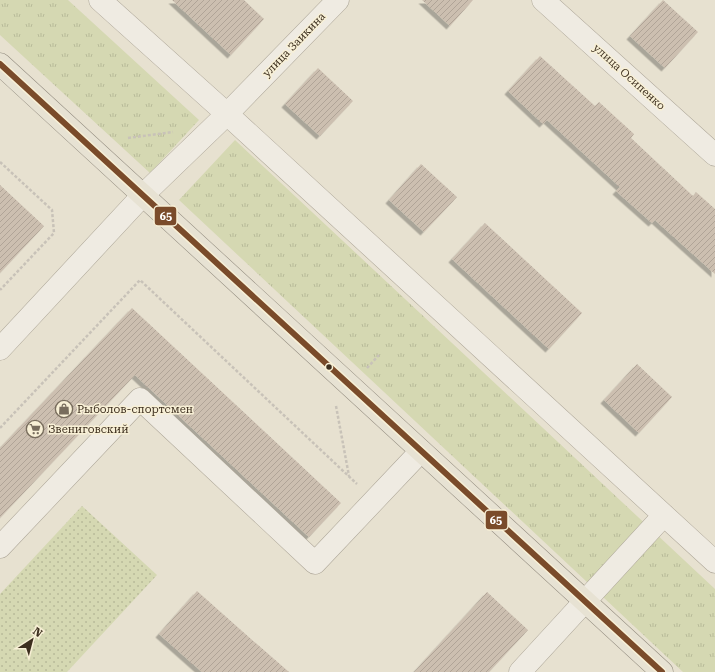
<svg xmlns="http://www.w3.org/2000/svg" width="715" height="672" font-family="'Roboto Serif',serif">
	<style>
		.grass { fill: url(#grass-tufts) }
		.park { fill: url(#park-dots) }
		.building { fill: url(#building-hatch); filter: url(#shadow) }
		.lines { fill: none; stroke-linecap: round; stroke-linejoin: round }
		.minor-casing { stroke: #ada698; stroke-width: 23 }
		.major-casing { stroke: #928b7f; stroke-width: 23 }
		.path { stroke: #c8c2b8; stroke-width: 2.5; stroke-dasharray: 3 2; stroke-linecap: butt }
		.minor { stroke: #efebe2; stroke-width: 22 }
		.major { stroke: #e7e2d3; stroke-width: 22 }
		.bus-1-casing { stroke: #f8f0d6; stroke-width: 9 }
		.bus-1 { stroke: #7a4b2a; stroke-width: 6 }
		.bus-dot { fill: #3d2f1f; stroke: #f8f0d6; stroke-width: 1.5 }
		.labels { text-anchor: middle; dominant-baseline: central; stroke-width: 3; stroke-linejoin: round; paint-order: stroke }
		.street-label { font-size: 11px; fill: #3d2f1f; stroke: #f8f0d6 }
		.poi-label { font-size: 11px; fill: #3d2f1f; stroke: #f8f0d6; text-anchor: start }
		.line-badge { stroke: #f8f0d6; stroke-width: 1.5 }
		.badge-label { font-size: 11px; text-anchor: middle; font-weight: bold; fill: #fff }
	</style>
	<defs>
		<pattern id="grass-tufts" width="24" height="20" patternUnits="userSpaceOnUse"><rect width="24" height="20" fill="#d5d8b2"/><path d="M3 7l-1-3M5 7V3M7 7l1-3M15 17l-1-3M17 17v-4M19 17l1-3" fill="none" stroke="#b8ba99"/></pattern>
		<pattern id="park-dots" width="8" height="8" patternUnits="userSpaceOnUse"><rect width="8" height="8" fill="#d5d8b2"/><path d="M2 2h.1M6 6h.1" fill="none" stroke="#b8ba99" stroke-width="1.8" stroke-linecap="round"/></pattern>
		<pattern id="building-hatch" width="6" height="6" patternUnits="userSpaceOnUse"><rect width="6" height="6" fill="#ccbfb0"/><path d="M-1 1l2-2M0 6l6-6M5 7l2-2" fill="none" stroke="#b0a497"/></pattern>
		<filter id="shadow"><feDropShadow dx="-3.5" dy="3.5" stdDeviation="0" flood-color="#0004"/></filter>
	</defs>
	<rect width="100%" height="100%" fill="#e7e1d0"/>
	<path class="grass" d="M0,0H68L199,120L150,173L0,35Z
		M235,140L715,589V672H683L179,200Z"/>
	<path class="park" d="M82,506L157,575L67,672H0V594Z"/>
	<path class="building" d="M172,0H244L264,19L231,55Z
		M422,0H473L450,26Z
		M663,0L698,32L665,68L630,36Z
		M540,56L595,106L599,102L634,134L631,138L693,196L696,192L715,209V274L655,220L652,223L616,191L620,187L547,120L543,124L508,91Z
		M318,68L353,101L320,136L285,104Z
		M421,164L457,197L424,232L389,200Z
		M0,185L44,226L0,273Z
		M485,223L582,313L549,349L452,259Z
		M132,308L341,503L309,537L135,375L0,518V448Z
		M637,364L672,397L639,433L604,400Z
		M197,591L251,639L289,672H202L159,634Z
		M487,592L528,630L489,672H414Z"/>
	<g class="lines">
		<defs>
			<path id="minor" d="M100,0L227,114L715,562
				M543,0L715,155
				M0,349L143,195L227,114L338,0
				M0,547L140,399L315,563L421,451
				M520,672L664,515"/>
			<path id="major" d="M0,64L662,672"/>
		</defs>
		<use href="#minor" class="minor-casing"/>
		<use href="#major" class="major-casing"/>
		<path class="path" d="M128,138L173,132
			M0,162L52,210L54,233L0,290
			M367,368L379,355
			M336,406L349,476
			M0,428L140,280L357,484"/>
		<use href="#minor" class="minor"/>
		<use href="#major" class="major"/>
		<defs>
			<path id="bus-1" d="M0,64L662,672"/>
		</defs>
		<use href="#bus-1" class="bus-1-casing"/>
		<use href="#bus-1" class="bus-1"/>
	</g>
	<defs>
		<symbol id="shop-ring" viewBox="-11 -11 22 22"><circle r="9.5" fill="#f8f0d6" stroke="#786d5d" stroke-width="1.5"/><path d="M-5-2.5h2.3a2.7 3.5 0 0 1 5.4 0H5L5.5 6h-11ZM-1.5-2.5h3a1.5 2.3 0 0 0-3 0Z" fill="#786d5d"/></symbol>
		<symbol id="supermarket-ring" viewBox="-11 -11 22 22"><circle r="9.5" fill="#f8f0d6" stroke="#786d5d" stroke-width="1.5"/><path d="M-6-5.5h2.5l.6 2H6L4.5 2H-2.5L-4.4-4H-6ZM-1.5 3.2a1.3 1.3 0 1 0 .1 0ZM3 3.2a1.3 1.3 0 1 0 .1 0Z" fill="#786d5d"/></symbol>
	</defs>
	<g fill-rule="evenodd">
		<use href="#shop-ring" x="54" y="399" width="20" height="20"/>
		<use href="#supermarket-ring" x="25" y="419" width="20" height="20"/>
	</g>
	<circle class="bus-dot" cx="329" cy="367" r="3.5"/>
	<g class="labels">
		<g class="street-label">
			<text transform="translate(294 45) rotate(-46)">улица Заикина</text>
			<text transform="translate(629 77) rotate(42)">улица Осипенко</text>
		</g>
		<g class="poi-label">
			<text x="77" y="409">Рыболов-спортсмен</text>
			<text x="48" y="429">Звениговский</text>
		</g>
	</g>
	<g class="line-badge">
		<rect x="154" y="206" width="23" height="20" rx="4" fill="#7a4b2a"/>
		<rect x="485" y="510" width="23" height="20" rx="4" fill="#7a4b2a"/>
	</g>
	<g class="badge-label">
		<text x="166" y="220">65</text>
		<text x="496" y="524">65</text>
	</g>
	<g transform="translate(32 640) rotate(36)" stroke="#f8f0d6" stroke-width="3" paint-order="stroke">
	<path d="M0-3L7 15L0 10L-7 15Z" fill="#3d2f1f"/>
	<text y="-6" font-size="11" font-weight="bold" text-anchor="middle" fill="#3d2f1f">N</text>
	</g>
</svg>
